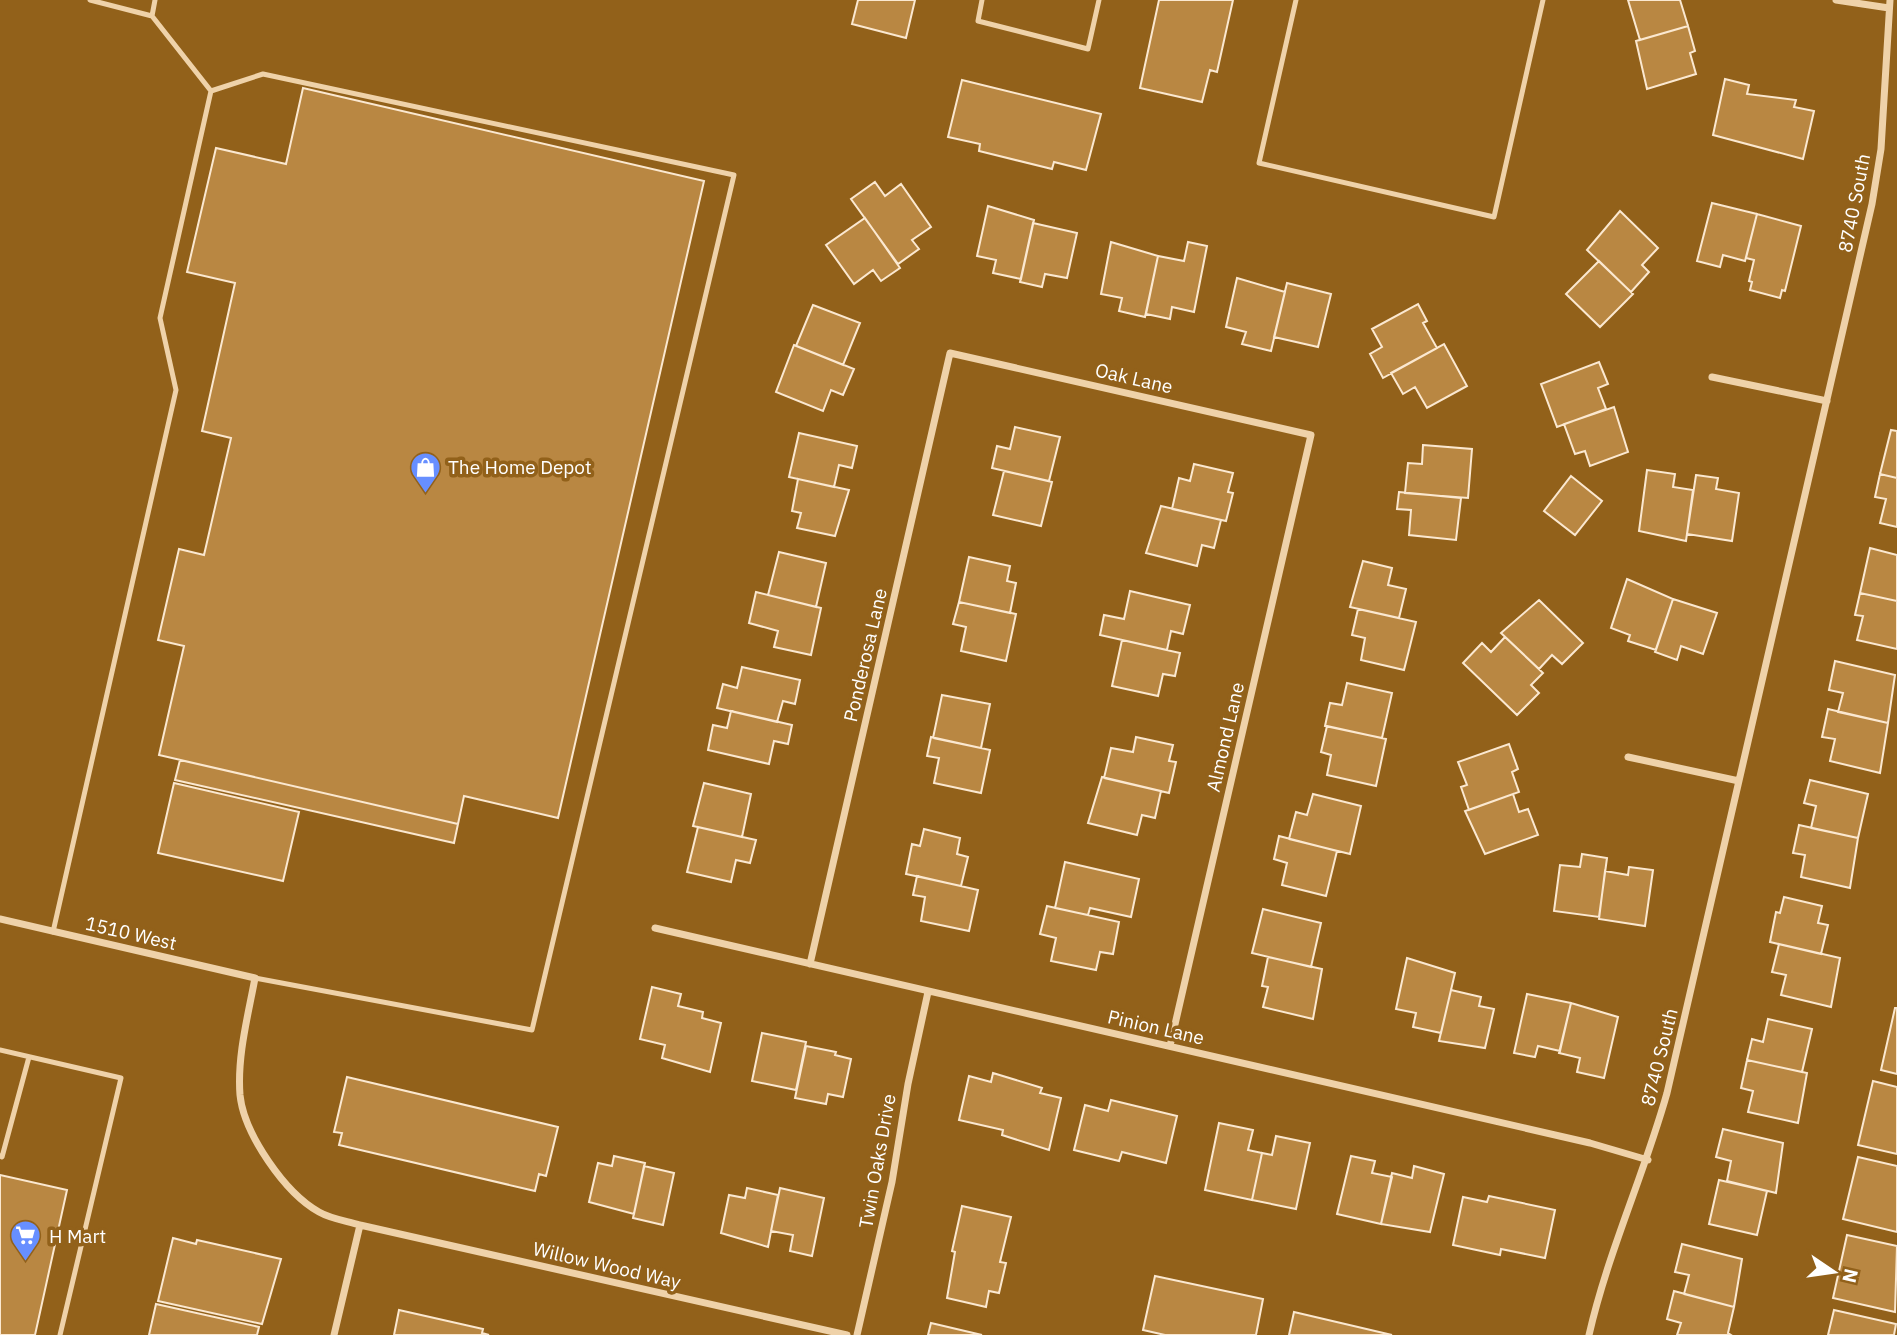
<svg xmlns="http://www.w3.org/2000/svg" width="1897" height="1335" font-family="'IBM Plex Sans',sans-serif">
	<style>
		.building { fill: #b98742; stroke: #fbe8d0; stroke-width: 2 }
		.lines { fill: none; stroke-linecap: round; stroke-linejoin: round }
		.service { stroke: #efd2a9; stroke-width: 5 }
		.minor { stroke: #efd2a9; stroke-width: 7 }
		.labels { text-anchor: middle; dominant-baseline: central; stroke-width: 7; stroke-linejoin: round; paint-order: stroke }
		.street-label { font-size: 19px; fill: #fff; stroke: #92611a }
		.poi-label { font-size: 19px; fill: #fff; stroke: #92611a; text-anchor: start }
	</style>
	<rect width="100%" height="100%" fill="#92611a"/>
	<path class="building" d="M858,0H915L906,38L852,24Z
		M1159,0H1233L1217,72L1210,70L1202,102L1140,88Z
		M1628,0H1680L1688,26L1640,40Z
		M1688,26L1695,51L1690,53L1696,74L1647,89L1636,41Z
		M1725,79L1749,85L1747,94L1796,100L1794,107L1814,111L1803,159L1713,135Z
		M962,80L1101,114L1086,170L1054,162L1052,169L979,151L980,144L948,137Z
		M303,88L704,181L558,818L464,796L458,824L159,755L184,646L158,640L179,549L204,555L231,438L202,431L235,283L187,272L216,148L286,164Z
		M875,182L885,196L901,184L931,227L912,240L919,249L898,264L851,199Z
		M1712,203L1757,214L1745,261L1723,255L1720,267L1697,261Z
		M988,206L1034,220L1021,279L993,273L996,260L977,256Z
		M1620,211L1658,248L1642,265L1649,272L1631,292L1587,250Z
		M1757,214L1801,226L1785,291L1782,290L1780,298L1750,290L1752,282L1749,281L1754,260L1746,258Z
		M865,218L900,268L881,281L873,270L854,284L826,245Z
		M1033,223L1077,233L1067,278L1045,274L1042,287L1020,282Z
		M1111,242L1158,256L1145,317L1119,311L1122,298L1101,294Z
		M1188,242L1207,246L1194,312L1172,307L1170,319L1146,314L1158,256L1184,261Z
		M1599,261L1633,294L1600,327L1566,294Z
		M1237,278L1285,292L1271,351L1242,344L1246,332L1226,327Z
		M1287,283L1331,294L1318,347L1274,337Z
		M1418,304L1427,321L1423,323L1437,348L1383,378L1370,354L1382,347L1372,329Z
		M813,305L860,323L843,365L796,346Z
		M1444,344L1467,386L1427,408L1415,387L1403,394L1391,373Z
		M794,345L854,369L843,395L831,390L823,411L776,392Z
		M1599,362L1608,384L1598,388L1606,409L1557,427L1541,384Z
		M1614,407L1628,452L1590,466L1585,451L1575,454L1564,424Z
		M1015,427L1060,437L1049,481L992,468L997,446L1010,449Z
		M1891,430L1897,431V478L1880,474Z
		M799,433L857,446L852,468L839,465L834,487L789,477Z
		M1423,445L1472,449L1468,498L1405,493L1408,463L1422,464Z
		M1194,464L1233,473L1228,492L1233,493L1226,521L1172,509L1179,478L1190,481Z
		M1647,470L1675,474L1673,487L1693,490L1686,541L1639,531Z
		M1004,471L1052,482L1041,526L993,515Z
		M1880,474L1897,478V527L1880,523L1886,499L1875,497Z
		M1696,475L1718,478L1716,489L1739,493L1732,541L1687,534Z
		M1571,476L1602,501L1575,535L1544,511Z
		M798,479L849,490L835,536L797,528L801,513L792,511Z
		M1399,492L1461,498L1456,540L1409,535L1411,510L1397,509Z
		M1161,506L1221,520L1214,548L1202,545L1197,566L1146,553Z
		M1870,548L1897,555V601L1860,593Z
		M779,552L826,563L816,607L768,595Z
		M969,557L1010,566L1007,581L1016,583L1010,613L959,602Z
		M1363,561L1392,568L1388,585L1406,589L1399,618L1350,607Z
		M1627,579L1673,599L1656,650L1628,641L1630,635L1611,628Z
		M1130,591L1190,605L1183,634L1171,631L1167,650L1100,635L1104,615L1124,619Z
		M756,592L821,608L811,655L774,647L778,631L749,623Z
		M1860,593L1897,601V649L1857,640L1863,616L1855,615Z
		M1673,599L1717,613L1703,654L1681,646L1677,660L1655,652Z
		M1539,600L1583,643L1562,664L1552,655L1539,669L1501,633Z
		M959,602L1016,614L1006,661L961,651L966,627L953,624Z
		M1358,609L1416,622L1404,670L1361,660L1365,638L1352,635Z
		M1505,637L1543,673L1531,685L1539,693L1517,715L1463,663L1482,643L1491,652Z
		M1122,640L1180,653L1175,676L1163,674L1158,696L1112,686Z
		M1835,661L1895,675L1888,723L1838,712L1843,693L1829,690Z
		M742,667L800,680L795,704L783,701L777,722L717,708L723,684L737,688Z
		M1347,683L1392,693L1382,738L1325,726L1330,703L1342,705Z
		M942,695L990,704L981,748L933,738Z
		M1828,709L1888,723L1880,773L1830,761L1835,739L1822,737Z
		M731,711L792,725L788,744L774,741L769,764L708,750L713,725L727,728Z
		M1327,726L1386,739L1376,786L1327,775L1331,755L1321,752Z
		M931,737L990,750L981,793L934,783L939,758L927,756Z
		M1136,737L1173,745L1169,761L1176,762L1169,793L1104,778L1111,748L1133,752Z
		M1509,744L1518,769L1512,772L1519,792L1469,810L1461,787L1467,785L1458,762Z
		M180,760L458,824L454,843L175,780Z
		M1102,777L1161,791L1155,818L1142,815L1137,835L1088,823Z
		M1810,780L1868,794L1858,838L1811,828L1816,806L1804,803Z
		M174,783L299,812L283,881L158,853Z
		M704,783L751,794L742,837L693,826Z
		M1313,794L1361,806L1350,854L1289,839L1296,812L1307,815Z
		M1513,794L1519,812L1528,809L1538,835L1485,854L1465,811Z
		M1799,825L1858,838L1850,888L1801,877L1805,855L1793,853Z
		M698,827L756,840L750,863L736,860L731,882L687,872Z
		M924,829L960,838L957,854L968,857L961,886L906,874L912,844L920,846Z
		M1279,836L1337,851L1326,896L1282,885L1287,863L1274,859Z
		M1582,854L1607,858L1599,917L1554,911L1560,865L1580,867Z
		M1065,862L1139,879L1131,917L1090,908L1088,915L1055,908Z
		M1629,867L1653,870L1645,926L1599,919L1605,871L1628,875Z
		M917,876L978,890L969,931L921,921L925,897L913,895Z
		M1784,897L1822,906L1818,923L1828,925L1821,954L1770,942L1776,912L1780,913Z
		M1047,906L1119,922L1113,954L1100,952L1096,970L1051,961L1056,938L1040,934Z
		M1263,909L1321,923L1311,967L1252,953Z
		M1779,944L1840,958L1831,1007L1781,995L1786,975L1772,972Z
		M1268,957L1322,969L1313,1019L1263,1007L1268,987L1262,986Z
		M1407,958L1455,973L1441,1033L1413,1027L1416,1013L1396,1009Z
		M652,987L681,994L678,1006L703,1012L702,1018L721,1023L710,1072L662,1058L665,1045L640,1039Z
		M1451,990L1481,997L1479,1006L1494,1009L1485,1048L1439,1041Z
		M1527,994L1571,1003L1560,1051L1538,1046L1535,1057L1514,1053Z
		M1571,1003L1618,1017L1604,1078L1577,1072L1580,1058L1559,1053Z
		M1895,1008H1897V1074L1881,1070Z
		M1768,1019L1812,1029L1802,1072L1747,1060L1752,1039L1763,1042Z
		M762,1033L806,1042L796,1090L752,1081Z
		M806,1046L836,1052L835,1055L851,1059L843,1097L828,1094L826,1104L795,1098Z
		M1747,1060L1807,1073L1798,1123L1748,1112L1753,1091L1741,1088Z
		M993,1073L1042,1088L1040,1093L1061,1098L1049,1150L1002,1135L1003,1130L959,1120L969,1076L991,1082Z
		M347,1077L558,1127L546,1176L539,1174L535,1191L339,1145L342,1133L334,1132Z
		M1873,1081L1897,1087V1154L1858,1145Z
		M1111,1100L1177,1116L1166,1163L1122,1152L1119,1161L1074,1150L1085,1105L1108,1111Z
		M1219,1123L1253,1130L1248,1150L1262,1153L1252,1200L1205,1190Z
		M1723,1129L1783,1143L1776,1193L1727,1181L1731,1161L1716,1157Z
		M1276,1136L1310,1143L1296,1209L1252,1200L1262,1153L1272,1155Z
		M614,1156L645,1163L634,1214L589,1202L598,1163L612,1166Z
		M1351,1156L1375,1161L1372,1173L1392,1177L1381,1224L1337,1214Z
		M1858,1157L1897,1166V1232L1843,1219Z
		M644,1166L674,1173L663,1225L633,1218Z
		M1414,1166L1444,1174L1430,1232L1381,1224L1392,1173L1412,1178Z
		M0,1175L67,1190L35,1335H0Z
		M1719,1180L1767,1191L1757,1235L1709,1224Z
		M747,1188L778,1195L768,1247L721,1233L729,1195L745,1198Z
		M780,1188L824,1198L812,1256L790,1251L793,1235L771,1231Z
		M1489,1196L1555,1210L1545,1258L1501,1249L1500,1255L1453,1245L1463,1197L1487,1202Z
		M962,1206L1011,1217L1000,1262L1006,1263L999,1293L989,1291L986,1307L947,1298L955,1252L952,1251Z
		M1847,1235L1897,1246L1895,1312L1833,1298Z
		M173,1238L196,1244L197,1240L281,1259L262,1324L158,1301Z
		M1682,1244L1742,1259L1734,1307L1684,1294L1689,1275L1675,1272Z
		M1155,1276L1263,1299L1256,1335H1165L1143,1330Z
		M1674,1291L1734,1307L1728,1333L1731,1335H1677L1681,1323L1667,1319Z
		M156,1304L259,1327L257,1335H149Z
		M399,1310L483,1329L482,1333L489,1335H394Z
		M1834,1310L1896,1324L1894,1335H1828Z
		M1294,1312L1392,1335H1289Z
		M931,1323L982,1335H928Z"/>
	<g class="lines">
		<path class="service" d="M90,0L152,16L155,0
			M982,0L978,21L1088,49L1099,0
			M1296,0L1259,163L1494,217L1543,0
			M211,91L263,74L734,175L532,1030L255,978
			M53,932L176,390L160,318L211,91L152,16
			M0,1050L121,1078L60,1335
			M0,1156L2,1157L29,1057"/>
		<path class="minor" d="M1836,0L1889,8
			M1712,377L1827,401
			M1628,757L1739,781
			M0,919L255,978C248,1016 237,1056 240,1095C244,1134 285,1193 319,1212C331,1219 347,1221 360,1225L847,1335
			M655,928L1590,1143L1648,1160
			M810,964L950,353L1311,435L1170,1046
			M334,1335L360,1225
			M857,1335L892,1182L908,1084L928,992
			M1589,1335C1608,1252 1644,1175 1667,1093L1872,204L1881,149L1890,0"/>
	</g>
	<defs>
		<symbol id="shop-pin" viewBox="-11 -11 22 30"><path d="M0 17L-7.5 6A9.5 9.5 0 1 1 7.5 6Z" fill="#678fff" stroke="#92611a"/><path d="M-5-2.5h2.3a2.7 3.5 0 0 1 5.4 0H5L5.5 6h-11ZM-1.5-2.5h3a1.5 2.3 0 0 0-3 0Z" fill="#fff"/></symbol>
		<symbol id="supermarket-pin" viewBox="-11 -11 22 30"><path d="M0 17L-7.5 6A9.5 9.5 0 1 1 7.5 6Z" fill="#678fff" stroke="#92611a"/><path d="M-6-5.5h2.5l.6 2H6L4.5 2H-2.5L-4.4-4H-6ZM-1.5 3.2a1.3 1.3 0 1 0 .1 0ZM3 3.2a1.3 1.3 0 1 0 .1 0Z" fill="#fff"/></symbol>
	</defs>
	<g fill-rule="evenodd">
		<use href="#shop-pin" x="408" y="450" width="35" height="47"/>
		<use href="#supermarket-pin" x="8" y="1218" width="35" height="47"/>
	</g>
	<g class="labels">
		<g class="street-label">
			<text transform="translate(1854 203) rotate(-79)">8740 South</text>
			<text transform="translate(1134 378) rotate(13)">Oak Lane</text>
			<text transform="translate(865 655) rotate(-77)">Ponderosa Lane</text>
			<text transform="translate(1225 737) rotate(-77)">Almond Lane</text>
			<text transform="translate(131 933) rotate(13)">1510 West</text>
			<text transform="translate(1156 1027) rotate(13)">Pinion Lane</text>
			<text transform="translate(1659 1057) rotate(-76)">8740 South</text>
			<text transform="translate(877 1161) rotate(-80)">Twin Oaks Drive</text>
			<text transform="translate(607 1265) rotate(13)">Willow Wood Way</text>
		</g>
		<g class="poi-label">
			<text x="448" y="467">The Home Depot</text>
			<text x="49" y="1236">H Mart</text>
		</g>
	</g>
	<g transform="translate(1834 1272) rotate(103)" stroke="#92611a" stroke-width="5" paint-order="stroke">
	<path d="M0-5L12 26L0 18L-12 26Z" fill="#ffffff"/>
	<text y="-10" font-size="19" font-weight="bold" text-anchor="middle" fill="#ffffff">N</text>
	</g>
</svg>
